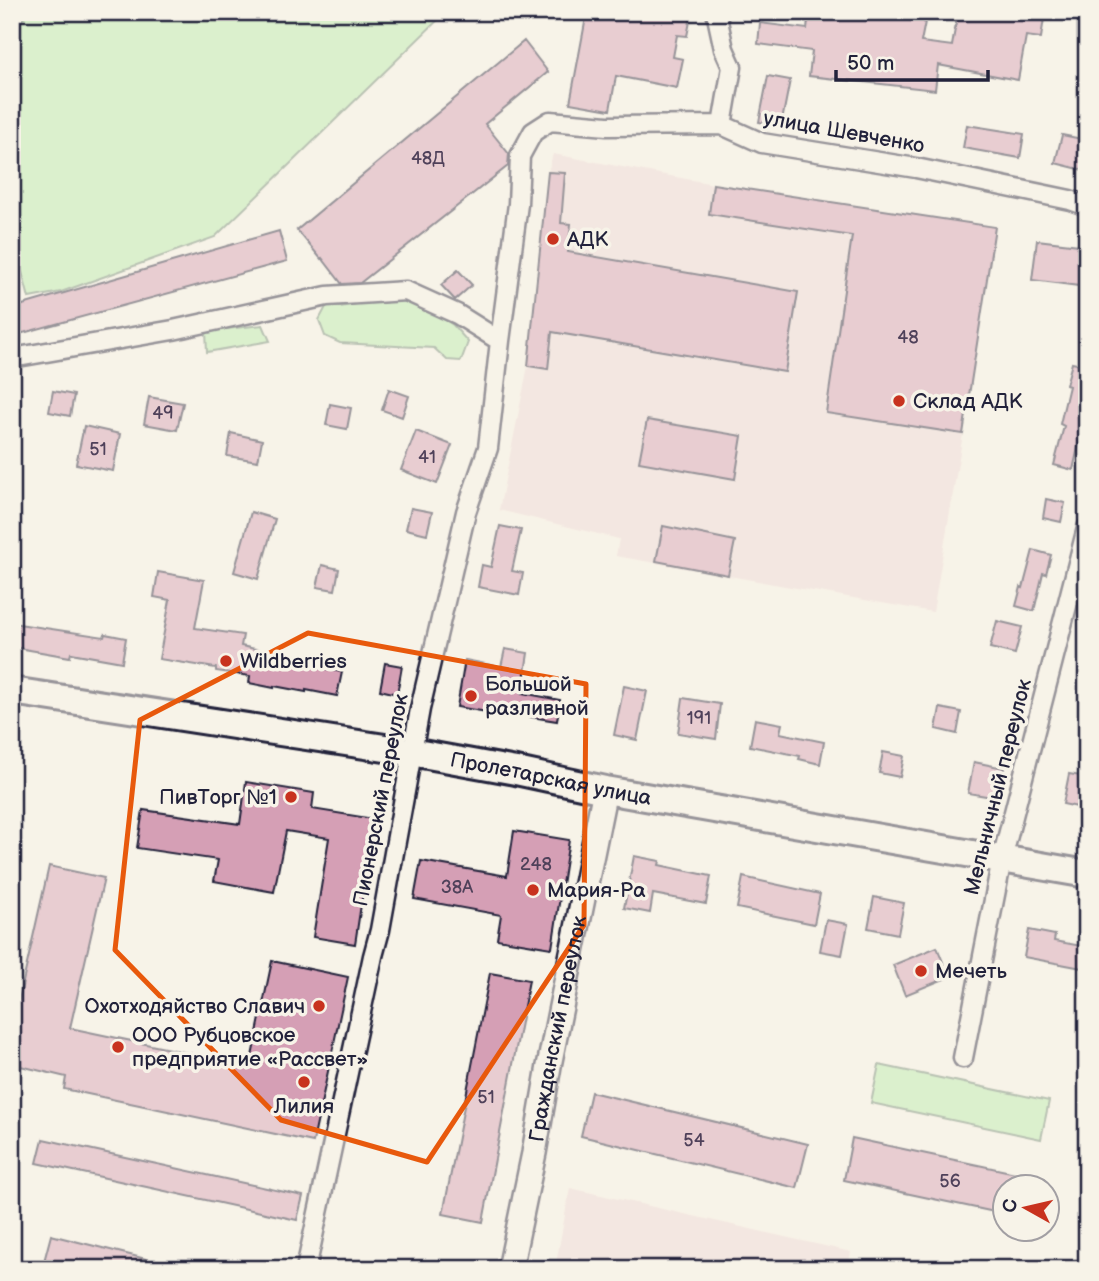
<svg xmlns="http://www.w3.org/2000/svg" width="1099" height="1281" font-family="'Balsamiq Sans',sans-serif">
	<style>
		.built { fill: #eddad9 }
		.green { fill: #b9edae; stroke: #6e8874; stroke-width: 2 }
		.building { fill: #d59fb5; stroke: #22223b; stroke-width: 2 }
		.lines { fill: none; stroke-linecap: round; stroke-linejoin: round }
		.minor-casing { stroke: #22223b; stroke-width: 23 }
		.tertiary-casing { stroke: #22223b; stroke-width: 28 }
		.secondary-casing { stroke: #22223b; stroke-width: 32 }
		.minor { stroke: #f7f3e8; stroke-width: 18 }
		.tertiary { stroke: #f7f3e8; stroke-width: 23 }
		.secondary { stroke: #f7f3e8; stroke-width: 26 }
		.marked { fill: none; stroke: #e8590c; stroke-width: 5; stroke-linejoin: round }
		.poi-dot { fill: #c8321e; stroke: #f7f3e8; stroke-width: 2.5 }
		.labels { text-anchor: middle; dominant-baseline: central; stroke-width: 7; stroke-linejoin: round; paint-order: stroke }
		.number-label { font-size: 18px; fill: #4f415a }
		.street-label { font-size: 21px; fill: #22223b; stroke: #f7f3e8 }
		.poi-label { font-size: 21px; fill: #22223b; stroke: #f7f3e8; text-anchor: start }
	</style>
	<rect width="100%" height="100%" fill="#f7f3e8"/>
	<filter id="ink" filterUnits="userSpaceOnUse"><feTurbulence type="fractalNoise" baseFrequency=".0143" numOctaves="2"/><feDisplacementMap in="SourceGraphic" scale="14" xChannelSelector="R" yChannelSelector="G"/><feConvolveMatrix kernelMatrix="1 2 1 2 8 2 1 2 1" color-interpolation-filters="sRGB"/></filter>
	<g filter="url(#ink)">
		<path class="built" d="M553,154L713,184L995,227L963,434L933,612L616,556L619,539L499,510L528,366L548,172Z
			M570,1188L851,1252L848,1267L854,1269H555Z"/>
		<path class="green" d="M28,12H446L215,237L61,292L29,298L18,257L12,258V34Z
			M385,299L421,304L453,325L468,342L461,361L447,360L434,348L340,343L325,336L319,320L327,305L340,307Z
			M263,325L270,341L207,352L206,331Z
			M879,1065L1049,1101L1041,1139L871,1103Z"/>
		<path class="building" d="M587,12H692L687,36L677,35L673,57L683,59L677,88L616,76L610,110L570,103Z
			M809,12H927L921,42L952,46L958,12H1045L1041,38L1026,36L1018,80L938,65L935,90L809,76L812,51L758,44L760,23L807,29Z
			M524,41L548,72L485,124L509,154L508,166L360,283L342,284L322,258L321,259L297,230Z
			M768,76L790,80L781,126L759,122Z
			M967,125L1024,134L1020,158L963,148Z
			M1062,135L1087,140V171L1055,163Z
			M548,172L565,173L561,223L571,224L568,252L798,292L785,372L552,332L548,369L528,366Z
			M713,184L995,227L963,434L826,413L852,236L709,214Z
			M279,231L287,261L12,336V308Z
			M1037,240L1087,246V287L1032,280Z
			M458,270L472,285L455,300L441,285Z
			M1072,363L1087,366V407L1073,470L1054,465L1064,426L1060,424L1069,386L1066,385Z
			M389,389L409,396L402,417L382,410Z
			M53,391L74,395L70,416L49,412Z
			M149,397L183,403L177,430L144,424Z
			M330,404L351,408L347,429L326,425Z
			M647,420L742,436L735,479L639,462Z
			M84,426L120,434L113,471L76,464Z
			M416,431L452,445L437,484L401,470Z
			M231,433L262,440L258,461L227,456Z
			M1046,499L1065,503L1061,522L1043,518Z
			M411,508L432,512L427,534L406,529Z
			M251,512L275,519L258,579L234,572Z
			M500,526L521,530L512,571L523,573L519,595L478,587L482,565L491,567Z
			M663,526L735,541L728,575L656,561Z
			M1033,550L1051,555L1046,574L1043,573L1034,611L1016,606L1021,587L1023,588Z
			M322,565L339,569L335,590L317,587Z
			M158,572L204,580L195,628L243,635L241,646L294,657L295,655L312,658L311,666L342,672L337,696L306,690V692L274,686V688L249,683L250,676L216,671V668L159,659L170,600L154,597Z
			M997,621L1022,627L1015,654L990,648Z
			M12,623L104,637L105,634L126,638L122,662L71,653L70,657L12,647Z
			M505,649L528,653L522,693L560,700L557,721L493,711V713L457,707L465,660L501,667Z
			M385,663L402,666L397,694L380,690Z
			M624,686L647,691L637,740L614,735Z
			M683,698L720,704L716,739L678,733Z
			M940,708L961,712L957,734L936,729Z
			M755,719L782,724L780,733L824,742L820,764L799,759L800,756L750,746Z
			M883,752L904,756L900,777L879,773Z
			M974,762L1004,768L998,798L968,793Z
			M1069,774L1087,777V809L1063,804Z
			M246,782L314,793L312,809L374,819L355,944L313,937L329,838L286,831L274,892L214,881L218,860L137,848L143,810L240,824Z
			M514,831L569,840L552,948L497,939L501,915L414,899L421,861L507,876Z
			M634,856L660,861L659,865L711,876L706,904L653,894L650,913L624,908Z
			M49,866L104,878L70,1028L250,1066L272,961L348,977L313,1142L64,1089L66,1077L12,1064V1031Z
			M743,877L820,894L814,924L737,908Z
			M874,897L904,903L898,934L868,928Z
			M826,920L848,924L842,955L820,951Z
			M1029,930L1055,935L1054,941L1087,947V969L1024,957Z
			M937,947L949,977L905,995L893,965Z
			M490,973L529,980L483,1222L443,1214Z
			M591,1092L808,1144L797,1188L581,1136Z
			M852,1138L1044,1179L1043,1186H1004V1214L844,1180Z
			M43,1139L303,1196L297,1220L37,1163Z
			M51,1235L162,1263V1269H42Z"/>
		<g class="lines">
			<defs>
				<path id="minor" d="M716,12L724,49L732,67L722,125
					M12,358L173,330L327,296L406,291L457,314L500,341
					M963,1058L1002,859L1087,528
					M306,1269L373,956L380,930L420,709L466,512L488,448L500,341L518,204L520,156L533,132L550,121L607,126L722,125L762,143L916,168L1070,200L1087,206"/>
				<g id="tertiary">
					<path id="s1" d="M510,1269L534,1153L549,1066L605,790"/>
				</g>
				<g id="secondary">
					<path id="s2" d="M12,691L411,752L516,771L605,790L1087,874"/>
				</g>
			</defs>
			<use href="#minor" class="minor-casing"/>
			<use href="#tertiary" class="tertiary-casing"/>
			<use href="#secondary" class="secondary-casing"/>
			<use href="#minor" class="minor"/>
			<use href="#tertiary" class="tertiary"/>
			<use href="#secondary" class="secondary"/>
		</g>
	</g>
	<path d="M0 0H1099V1281H0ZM308,633L586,684L584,925L427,1162L281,1120L115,950L140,720Z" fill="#f7f3e8" fill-opacity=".55" fill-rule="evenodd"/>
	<path class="marked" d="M308,633L586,684L584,925L427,1162L281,1120L115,950L140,720Z"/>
	<g class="poi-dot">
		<circle cx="553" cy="239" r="7"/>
		<circle cx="899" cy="401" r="7"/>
		<circle cx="226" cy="661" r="7"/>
		<circle cx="471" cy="696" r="7"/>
		<circle cx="291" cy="797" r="7"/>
		<circle cx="533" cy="890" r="7"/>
		<circle cx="921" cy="971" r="7"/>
		<circle cx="319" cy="1006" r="7"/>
		<circle cx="118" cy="1047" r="7"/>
		<circle cx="304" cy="1082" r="7"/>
	</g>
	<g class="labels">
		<g class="number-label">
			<text x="428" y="158">48Д</text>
			<text x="908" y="337">48</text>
			<text x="163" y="413">49</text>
			<text x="98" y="449">51</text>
			<text x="427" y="457">41</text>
			<text x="699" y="718">191</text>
			<text x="536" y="864">248</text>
			<text x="457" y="887">38А</text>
			<text x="486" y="1097">51</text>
			<text x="694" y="1140">54</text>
			<text x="950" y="1181">56</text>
		</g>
		<g class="street-label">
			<text transform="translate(844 132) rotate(10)">улица Шевченко</text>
			<text stroke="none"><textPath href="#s2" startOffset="546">Пролетарская улица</textPath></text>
			<text transform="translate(998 787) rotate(-76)">Мельничный переулок</text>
			<text transform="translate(381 800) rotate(-79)">Пионерский переулок</text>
			<text stroke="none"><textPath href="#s1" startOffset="245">Гражданский переулок</textPath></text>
		</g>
		<g class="poi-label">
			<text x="567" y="239">АДК</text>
			<text x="913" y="401">Склад АДК</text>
			<text x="240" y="661">Wildberries</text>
			<text x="485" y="684">Большой<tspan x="485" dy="24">разливной</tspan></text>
			<text x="277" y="797" text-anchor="end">ПивТорг №1</text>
			<text x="547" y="890">Мария-Ра</text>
			<text x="935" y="971">Мечеть</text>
			<text x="305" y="1006" text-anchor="end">Охотходяйство Славич</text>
			<text x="132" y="1035">ООО Рубцовское<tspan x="132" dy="24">предприятие «Рассвет»</tspan></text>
			<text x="304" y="1106" text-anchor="middle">Лилия</text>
		</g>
	</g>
	<rect width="1099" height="1281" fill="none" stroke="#f7f3e8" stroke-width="42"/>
	<rect x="21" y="21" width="1057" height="1239" fill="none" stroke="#22223b" stroke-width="2.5" filter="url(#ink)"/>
	<g transform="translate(1026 1208) rotate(278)"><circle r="33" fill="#f7f3e8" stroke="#a29fa3" stroke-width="2"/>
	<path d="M0-5L12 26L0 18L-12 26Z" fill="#c8321e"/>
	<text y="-10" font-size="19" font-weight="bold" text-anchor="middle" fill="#22223b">С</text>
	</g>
	<path d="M836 70v10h152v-10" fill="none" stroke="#22223b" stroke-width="3.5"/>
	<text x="847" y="70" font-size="21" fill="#22223b" stroke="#f7f3e8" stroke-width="5" paint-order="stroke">50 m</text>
</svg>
